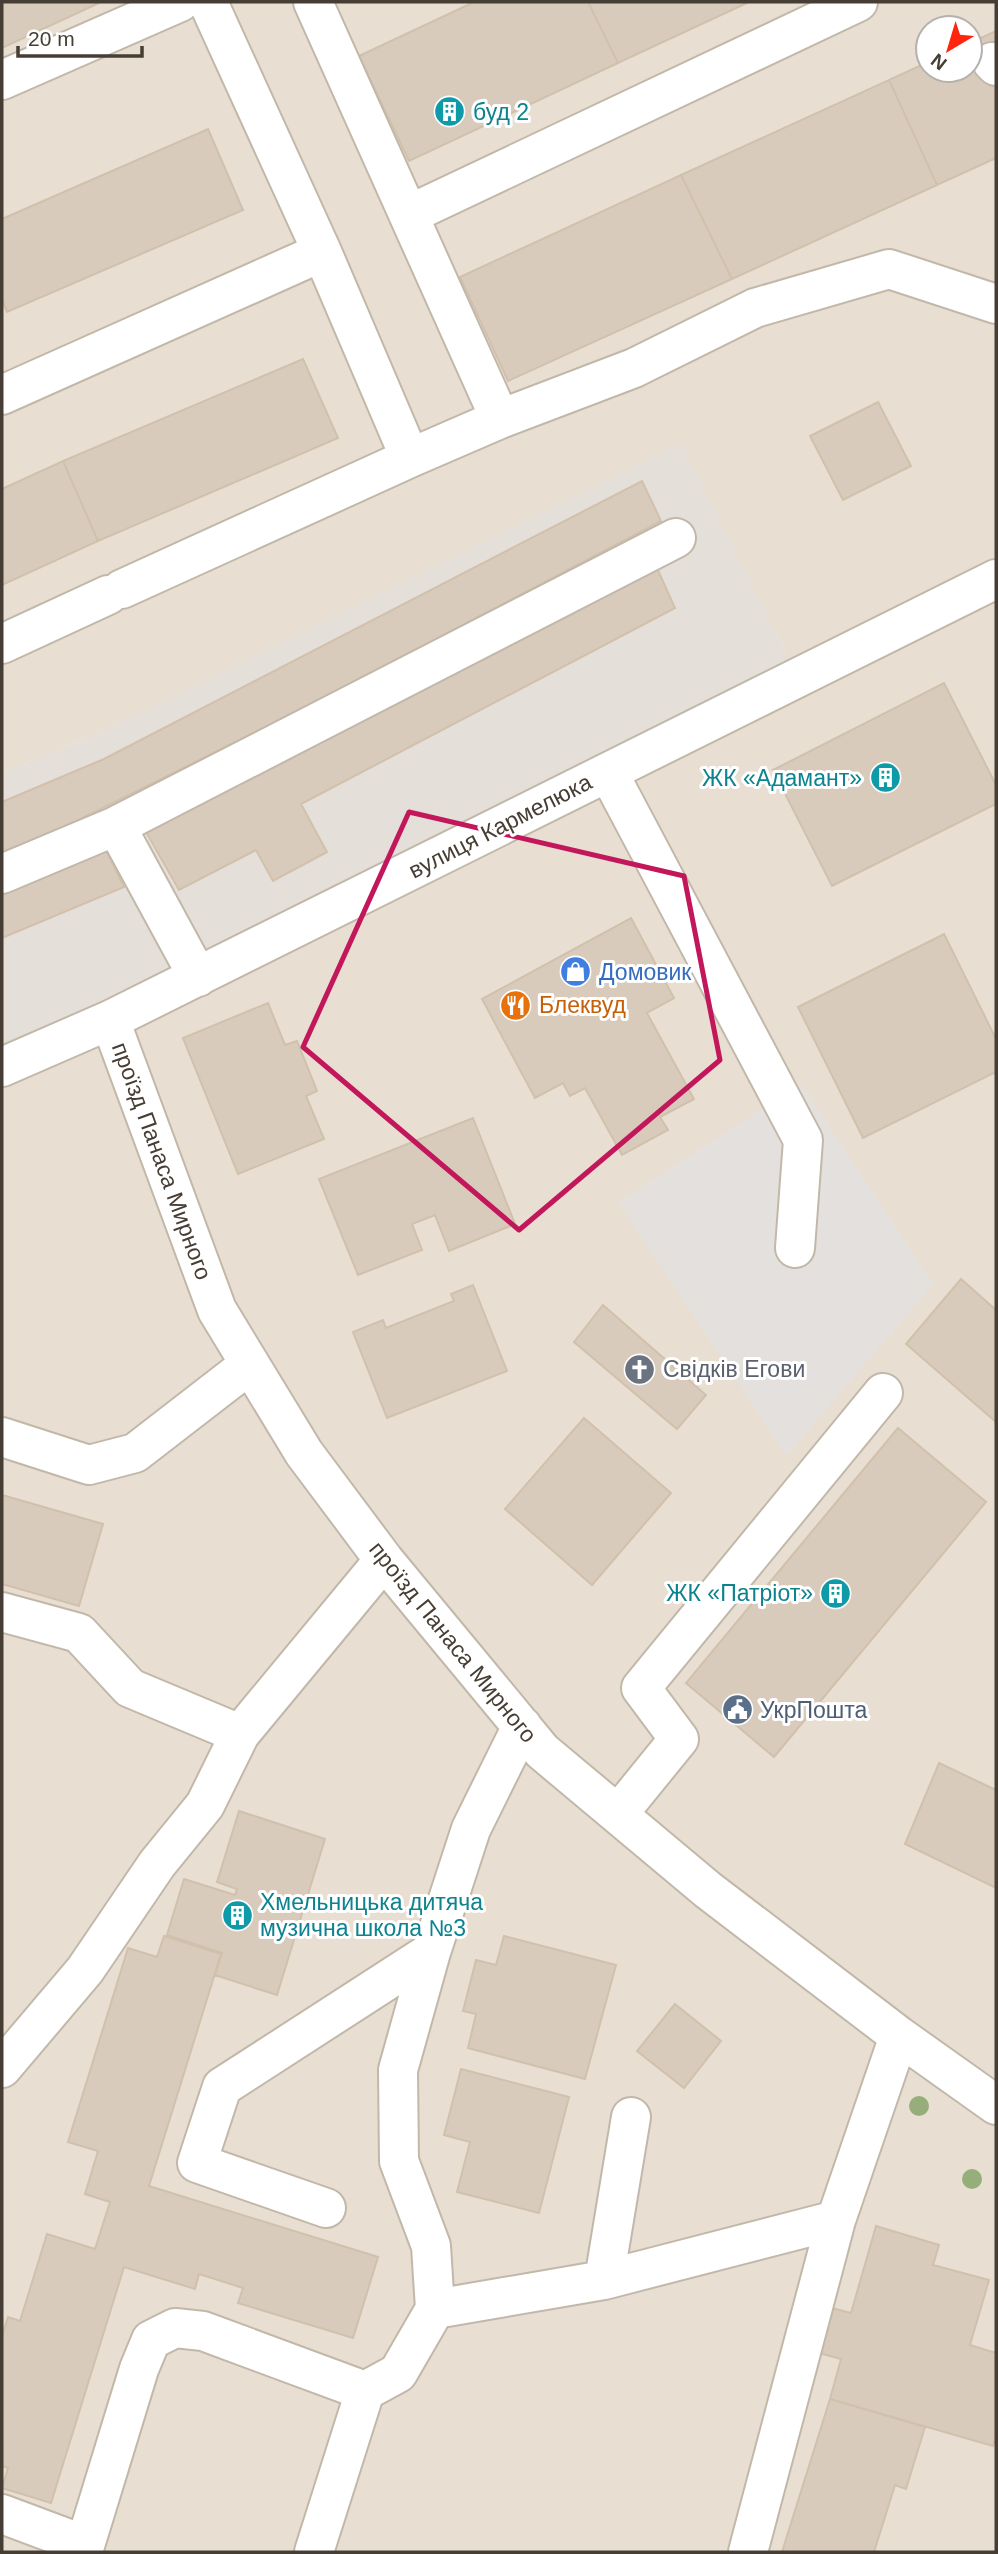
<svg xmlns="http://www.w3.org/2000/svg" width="998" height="2554" font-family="Arial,sans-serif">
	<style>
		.residential { fill: #e8dfd2; fill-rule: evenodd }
		.industrial { fill: #e5dfd9 }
		.parking { fill: #e4e0dd }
		.building { fill: #d9cbbc; stroke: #d1c0ab; stroke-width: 2 }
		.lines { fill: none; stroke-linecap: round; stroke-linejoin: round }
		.minor-casing { stroke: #c2b8a9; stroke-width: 42 }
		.minor { stroke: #fff; stroke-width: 38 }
		.tree { fill: #96af7a }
		.marked { fill: none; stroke: #c2185b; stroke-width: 5; stroke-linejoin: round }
		.labels { text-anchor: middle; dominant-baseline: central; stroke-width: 6; stroke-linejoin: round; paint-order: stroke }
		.culture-label { font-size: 23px; fill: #0d838f; stroke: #fff; text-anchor: start }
		.street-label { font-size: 23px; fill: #463e34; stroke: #fff }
		.shop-label { font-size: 23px; fill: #366cbe; stroke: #fff; text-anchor: start }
		.food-label { font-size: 23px; fill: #c56008; stroke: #fff; text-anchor: start }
		.worship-label { font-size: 23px; fill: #5b616d; stroke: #fff; text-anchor: start }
		.service-label { font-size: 23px; fill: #4e5e75; stroke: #fff; text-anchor: start }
	</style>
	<rect width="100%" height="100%" fill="#f3eee4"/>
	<path class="residential" d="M2,2H996V557L790,660L681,444L103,731L2,773ZM928,28H970V70H928Z
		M996,600V2552H2V1086L118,1038Z"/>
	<path class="industrial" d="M681,443L790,660L102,1004L2,1045V773L103,731Z"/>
	<path class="parking" d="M801,1083L933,1284L786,1456L619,1202Z"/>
	<path class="building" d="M2,2H101L2,48Z
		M474,2H588L618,63L409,161L359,56Z
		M588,2H749L618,63Z
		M996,31V158L937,185L889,80L928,62V70H970V43Z
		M889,80L937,185L732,279L681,175Z
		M208,129L243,210L7,312L2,300V219Z
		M681,175L732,279L508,381L460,277Z
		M303,359L338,438L98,541L63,461Z
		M878,402L911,466L843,500L810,436Z
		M63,461L98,541L2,585V489Z
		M642,481L661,521L328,696L2,858V802L104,759Z
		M656,566L675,608L301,804L327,852L273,881L256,850L179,890L146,832Z
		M944,683L996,785V804L832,886L773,770Z
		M104,846L124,887L2,938V890Z
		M631,918L674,998L647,1013L694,1099L660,1117L668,1130L622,1155L585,1088L570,1096L563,1083L535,1098L482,999Z
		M944,934L996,1039V1072L863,1138L798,1007Z
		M268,1003L285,1045L297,1041L317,1091L306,1096L324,1139L238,1174L183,1038Z
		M473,1118L515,1224L449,1251L435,1215L412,1224L422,1250L358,1275L319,1179Z
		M961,1279L996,1310V1422L906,1344Z
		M473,1285L507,1371L387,1418L353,1332L383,1320L386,1328L454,1301L451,1294Z
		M603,1305L706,1395L677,1429L574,1342Z
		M584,1418L671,1493L592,1585L505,1509Z
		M898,1428L986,1502L774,1757L686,1683Z
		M2,1495L103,1524L79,1606L2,1584Z
		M939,1763L996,1790V1888L905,1844Z
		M239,1811L325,1839L277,1995L215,1975L222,1953L167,1935L184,1879L235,1895L237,1889L217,1882Z
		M164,1936L221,1954L149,2186L378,2257L353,2338L238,2303L243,2288L199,2274L195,2289L124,2267L51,2503L2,2488L8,2468L2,2466V2336L8,2317L20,2321L47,2234L95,2249L110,2202L85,2194L98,2151L68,2142L128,1948L157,1957Z
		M504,1936L616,1965L585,2079L468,2048L476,2014L463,2011L476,1960L496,1965Z
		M675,2004L721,2041L684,2088L637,2051Z
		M461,2069L569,2097L539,2213L457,2192L470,2142L444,2135Z
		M876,2226L939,2245L933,2265L989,2280L970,2345L996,2353V2436L993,2446L830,2399L841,2359L819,2353L832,2308L851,2313Z
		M830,2399L925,2427L906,2489L895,2485L874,2552H782Z"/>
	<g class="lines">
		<defs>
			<path id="minor" d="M208,2L322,252L410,458
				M313,2L500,419
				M992,62L996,66
				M2,80L180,2
				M410,214L858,2
				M2,395L322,252
				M122,589L410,458L500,419L634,368L755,308L889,269L996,304
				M2,644L108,595
				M608,772L803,1140L795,1248
				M116,826L198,977
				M2,874L116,826L676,538
				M110,1020L217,1310L304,1453L384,1560L542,1751L708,1890L899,2036L996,2105
				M2,1067L110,1020L996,579
				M2,1437L89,1465L135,1453L250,1364
				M2,1612L79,1633L130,1688L240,1734
				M618,1814L679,1739L641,1688L883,1393
				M2,2068L85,1970L157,1864L205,1805L240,1734L384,1560
				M326,2208L197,2163L222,2087L431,1952
				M604,2280L631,2117
				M435,2309L604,2280L836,2220
				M365,2391L398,2373L435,2309L431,2246L399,2161L398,2070L431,1952L471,1829L522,1726
				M2,2514L85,2545
				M83,2552L139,2369L151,2340L175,2328L203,2331L365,2391
				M314,2552L365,2391
				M748,2552L836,2220L899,2036"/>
		</defs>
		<use href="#minor" class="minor-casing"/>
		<use href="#minor" class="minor"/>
	</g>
	<g class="tree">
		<circle cx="919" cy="2106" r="10"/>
		<circle cx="972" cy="2179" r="10"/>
	</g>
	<path class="marked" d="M409,812L684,876L720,1060L519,1230L303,1047Z"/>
	<defs>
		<symbol id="building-disc" viewBox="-11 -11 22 22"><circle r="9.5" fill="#0f9aa8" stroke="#fff"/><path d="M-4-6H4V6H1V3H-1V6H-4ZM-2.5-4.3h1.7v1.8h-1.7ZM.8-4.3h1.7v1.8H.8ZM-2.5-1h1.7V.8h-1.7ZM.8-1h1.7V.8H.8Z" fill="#fff"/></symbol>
		<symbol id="shop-disc" viewBox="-11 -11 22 22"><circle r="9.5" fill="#3f7fe0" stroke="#fff"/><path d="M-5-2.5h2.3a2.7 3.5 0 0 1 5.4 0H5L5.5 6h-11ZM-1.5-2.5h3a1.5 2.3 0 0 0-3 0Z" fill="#fff"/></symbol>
		<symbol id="restaurant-disc" viewBox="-11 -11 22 22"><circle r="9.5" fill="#e8710a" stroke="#fff"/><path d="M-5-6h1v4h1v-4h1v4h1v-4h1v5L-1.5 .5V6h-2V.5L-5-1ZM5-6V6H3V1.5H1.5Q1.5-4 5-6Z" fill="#fff"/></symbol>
		<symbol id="church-disc" viewBox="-11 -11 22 22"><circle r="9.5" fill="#6b7280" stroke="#fff"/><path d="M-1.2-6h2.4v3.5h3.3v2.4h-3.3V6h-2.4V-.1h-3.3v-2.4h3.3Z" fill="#fff"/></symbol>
		<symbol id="civic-disc" viewBox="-11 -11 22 22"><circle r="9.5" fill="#5c6f8a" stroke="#fff"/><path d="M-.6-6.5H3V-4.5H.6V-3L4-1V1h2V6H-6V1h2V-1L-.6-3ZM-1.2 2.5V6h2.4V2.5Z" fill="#fff"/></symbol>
	</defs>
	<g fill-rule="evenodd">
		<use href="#building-disc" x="432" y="94" width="35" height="35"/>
		<use href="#building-disc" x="868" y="760" width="35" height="35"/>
		<use href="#shop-disc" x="558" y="954" width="35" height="35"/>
		<use href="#restaurant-disc" x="498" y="988" width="35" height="35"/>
		<use href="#church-disc" x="622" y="1352" width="35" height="35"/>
		<use href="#building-disc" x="818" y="1576" width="35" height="35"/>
		<use href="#civic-disc" x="720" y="1692" width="35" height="35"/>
		<use href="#building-disc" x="220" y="1898" width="35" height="35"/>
	</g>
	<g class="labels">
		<g class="culture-label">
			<text x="473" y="112">буд 2</text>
			<text x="862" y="778" text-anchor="end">ЖК «Адамант»</text>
			<text x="813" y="1593" text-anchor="end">ЖК «Патріот»</text>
			<text x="260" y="1902">Хмельницька дитяча<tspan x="260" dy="26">музична школа №3</tspan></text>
		</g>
		<g class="street-label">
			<text transform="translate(500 826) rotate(-27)">вулиця Кармелюка</text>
			<text transform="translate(162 1161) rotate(70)">проїзд Панаса Мирного</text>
			<text transform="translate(453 1642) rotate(51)">проїзд Панаса Мирного</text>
		</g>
		<g class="shop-label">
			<text x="599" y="972">Домовик</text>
		</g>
		<g class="food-label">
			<text x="539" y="1005">Блеквуд</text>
		</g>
		<g class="worship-label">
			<text x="663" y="1369">Свідків Егови</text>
		</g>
		<g class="service-label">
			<text x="760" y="1710">УкрПошта</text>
		</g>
	</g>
	<rect width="998" height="2554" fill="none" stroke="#463e34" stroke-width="7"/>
	<g transform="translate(949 49) rotate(218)"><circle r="33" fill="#ffffff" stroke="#b5b2ae" stroke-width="2"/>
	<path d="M0-5L12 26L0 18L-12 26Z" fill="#ff250f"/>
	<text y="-10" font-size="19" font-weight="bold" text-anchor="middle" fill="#463e34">N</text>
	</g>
	<path d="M18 46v10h124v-10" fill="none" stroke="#463e34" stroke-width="3.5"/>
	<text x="28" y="46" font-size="21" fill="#463e34" stroke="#ffffff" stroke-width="5" paint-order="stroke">20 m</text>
</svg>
